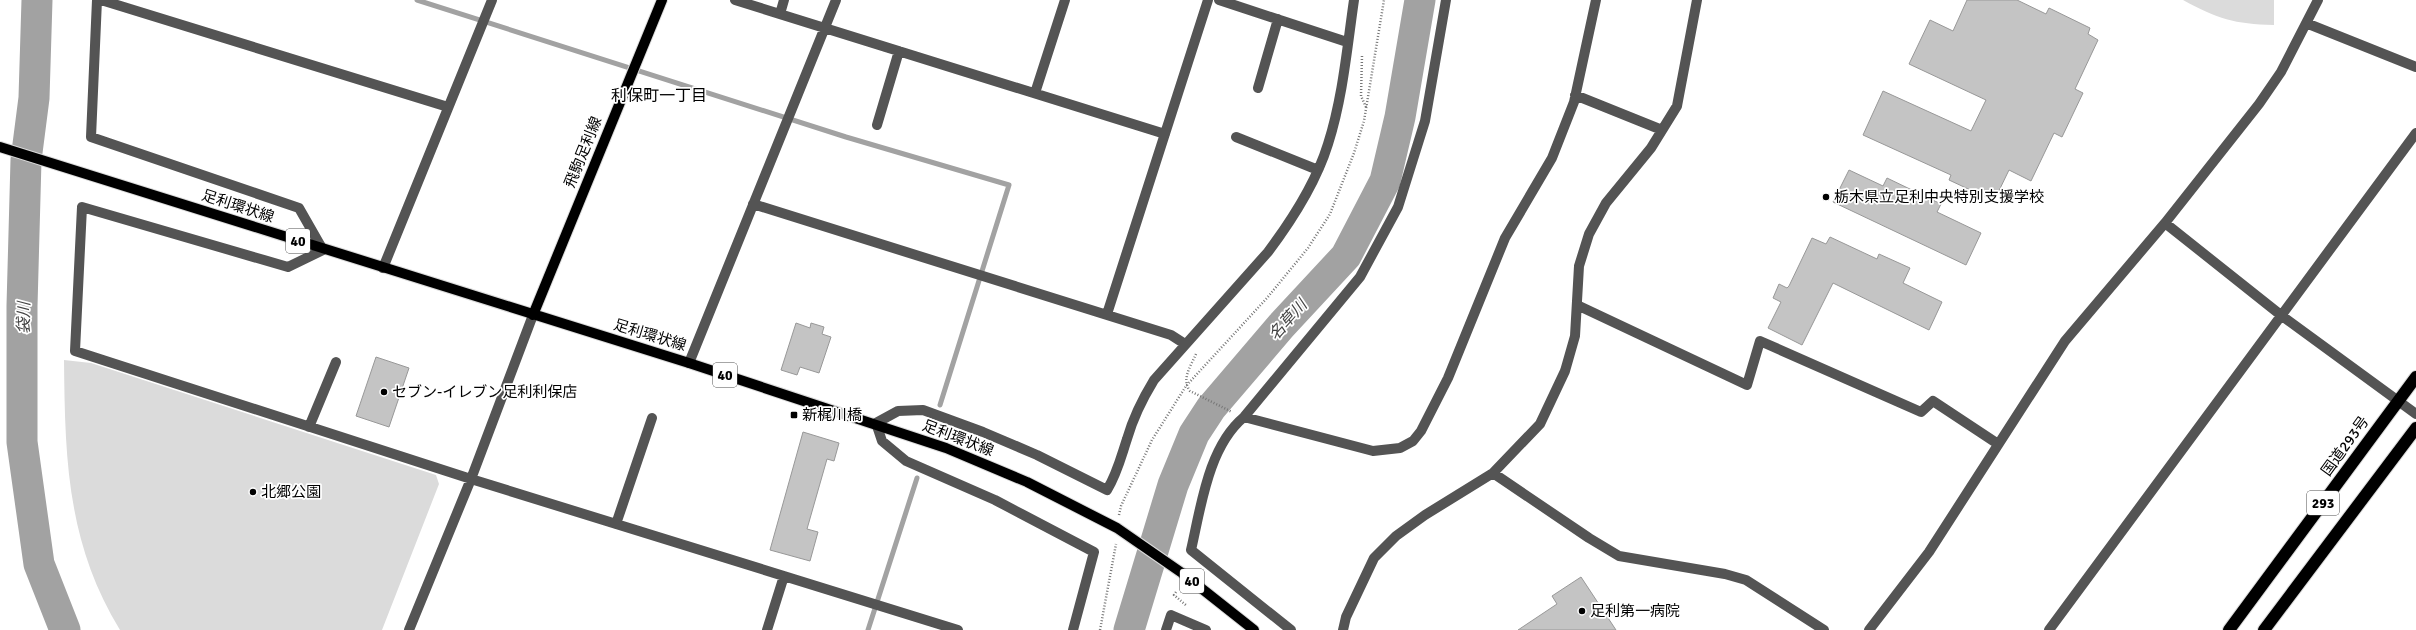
<svg xmlns="http://www.w3.org/2000/svg" width="2416" height="630" font-family="Signika,'Noto Sans JP',sans-serif">
	<style>
		.green { fill: #dbdbdb }
		.lines { fill: none; stroke-linecap: round; stroke-linejoin: round }
		.stream { stroke: #a2a2a2; stroke-width: 5 }
		.river { stroke: #a2a2a2; stroke-width: 31 }
		.building { fill: #c4c4c4; stroke: #989898 }
		.major-casing { stroke: #dbdbdb; stroke-width: 12 }
		.highway-casing { stroke: #dbdbdb; stroke-width: 14 }
		.path { stroke: #767676; stroke-width: 2.5; stroke-dasharray: 1 2; stroke-linecap: butt }
		.minor { stroke: #545454; stroke-width: 10 }
		.major { stroke: #000; stroke-width: 10 }
		.highway { stroke: #000; stroke-width: 12 }
		.poi-dot { fill: #000; stroke: #fff; stroke-width: 1.5 }
		.labels { text-anchor: middle; dominant-baseline: central; stroke-width: 3.5; stroke-linejoin: round; paint-order: stroke }
		.shield { fill: #fff; stroke: #4c4c4c; stroke-width: 1 }
		.shield-label { font-size: 14px; font-weight: bold; fill: #000 }
		.street-label { font-size: 15px; fill: #000; stroke: #fff }
		.poi-label { font-size: 15px; fill: #000; stroke: #fff; text-anchor: start }
		.neighbourhood-label { font-size: 16px; fill: #000; stroke: #fff }
		.water-label { font-size: 16px; font-style: italic; fill: #434343; stroke: #fff }
	</style>
	<rect width="100%" height="100%" fill="#fff"/>
	<path class="green" d="M2183,0H2274V25C2234,24 2218,19 2183,0Z
		M64,360L91,363L436,475L439,484L382,630H120C67,543 65,459 64,360Z"/>
	<g class="lines">
		<path class="stream" d="M417,0L846,137L1009,185L940,405
			M868,630L917,478"/>
		<path class="river" d="M37,0L34,98L26,160L22,306V442L39,564L65,630
			M1129,630L1173,485L1194,434L1211,408L1281,326L1346,256L1385,181L1400,117L1420,0"/>
	</g>
	<path class="building" d="M1967,0H2017L2046,14L2049,8L2090,28L2088,34L2098,40L2075,89L2083,93L2062,137L2054,133L2031,181L2009,170L1994,201L1949,180L1951,175L1863,135L1883,91L1971,131L1986,100L1909,64L1930,20L1953,31Z
		M1849,170L1883,186L1887,178L1941,204L1937,212L1981,233L1966,265L1833,202Z
		M1830,237L1877,259L1879,254L1910,268L1903,283L1942,302L1929,330L1833,283L1802,345L1768,328L1781,302L1773,298L1779,284L1787,288L1789,286L1812,238L1826,244Z
		M796,323L810,328L811,323L824,327L822,334L831,337L819,373L800,367L797,375L781,370Z
		M376,357L409,368L389,427L356,416Z
		M803,432L839,443L834,461L827,459L807,529L818,532L810,561L770,550Z
		M1581,577L1616,630H1518L1557,604L1552,596Z"/>
	<g class="lines">
		<defs>
			<path id="major" d="M0,147L689,363L946,448L1027,482L1117,528L1182,573L1254,630
				M533,315L662,0"/>
			<path id="highway" d="M2229,630L2416,377
				M2264,630L2416,428"/>
		</defs>
		<use href="#major" class="major-casing"/>
		<use href="#highway" class="highway-casing"/>
		<path class="path" d="M1362,56L1361,96L1366,107
			M1196,354C1191,366 1181,379 1190,391L1232,412
			M1119,515L1121,506L1152,440L1186,386L1267,298L1308,248L1330,214L1354,153L1364,121L1384,0
			M1176,592L1174,595L1187,606
			M1100,630L1116,544"/>
		<path class="minor" d="M97,0L91,137L299,208L323,250L288,267L82,207L75,351L471,479L958,630
			M101,0L448,107
			M735,0L1165,134
			M1219,0L1347,42
			M780,14L784,0
			M2306,23L2416,67
			M1258,88L1278,19
			M1035,93L1065,0
			M1575,95L1662,130
			M877,125L899,51
			M1236,137L1318,170
			M753,204L1171,335L1185,344
			M2165,223L2282,316L2416,414
			M383,268L492,0
			M1577,305L1747,385L1760,341L1921,412L1933,401L1998,444
			M1107,314L1208,0
			M689,363L836,0
			M1244,417L1373,451L1400,448L1413,441L1421,431L1448,378L1505,238L1552,158L1574,102L1596,0
			M309,427L336,362
			M1493,473L1589,538L1619,556L1725,574L1746,580L1824,630
			M616,524L652,418
			M409,630L471,479L533,315
			M767,630L784,576
			M1073,630L1094,552L995,500L906,461L882,441L876,423L898,411L923,410L983,432L1037,455L1107,490C1117,474 1121,457 1127,439C1133,418 1143,398 1154,380L1268,252C1292,220 1316,183 1328,144C1343,97 1347,48 1354,0
			M1166,630L1171,615L1206,630
			M1291,630L1191,550C1201,507 1208,447 1244,417L1360,277L1398,207L1425,121L1446,0
			M1343,630L1346,617L1374,558L1396,536L1425,515L1493,473L1540,424L1565,371L1575,336L1579,266L1589,234L1606,203L1651,148L1677,106L1697,0
			M1869,630L1929,552L2065,341L2165,223L2259,104L2281,72L2318,0
			M2049,630L2416,133"/>
		<use href="#major" class="major"/>
		<use href="#highway" class="highway"/>
	</g>
	<g class="poi-dot">
		<circle cx="1826" cy="197" r="4"/>
		<circle cx="384" cy="392" r="4"/>
		<rect x="790" y="411" width="8" height="8" rx="2"/>
		<circle cx="253" cy="492" r="4"/>
		<circle cx="1582" cy="611" r="4"/>
	</g>
	<g class="labels">
		<g class="shield">
			<rect x="286" y="229" width="24" height="24" rx="3"/>
			<rect x="713" y="363" width="24" height="24" rx="3"/>
			<rect x="2307" y="491" width="32" height="24" rx="3"/>
			<rect x="1180" y="569" width="24" height="24" rx="3"/>
		</g>
		<g class="shield-label">
			<text x="298" y="241">40</text>
			<text x="725" y="375">40</text>
			<text x="2323" y="503">293</text>
			<text x="1192" y="581">40</text>
		</g>
		<g class="street-label">
			<text transform="translate(583 152) rotate(-68)">飛駒足利線</text>
			<text transform="translate(238 206) rotate(18)">足利環状線</text>
			<text transform="translate(650 335) rotate(17)">足利環状線</text>
			<text transform="translate(958 438) rotate(21)">足利環状線</text>
			<text transform="translate(2345 446) rotate(-54)">国道293号</text>
		</g>
		<g class="poi-label">
			<text x="1834" y="197">栃木県立足利中央特別支援学校</text>
			<text x="392" y="392">セブン-イレブン足利利保店</text>
			<text x="802" y="415">新梶川橋</text>
			<text x="261" y="492">北郷公園</text>
			<text x="1590" y="611">足利第一病院</text>
		</g>
		<g class="neighbourhood-label">
			<text x="659" y="96">利保町一丁目</text>
		</g>
		<g class="water-label">
			<text transform="translate(24 318) rotate(-89)">袋川</text>
			<text transform="translate(1288 320) rotate(-48)">名草川</text>
		</g>
	</g>
</svg>
